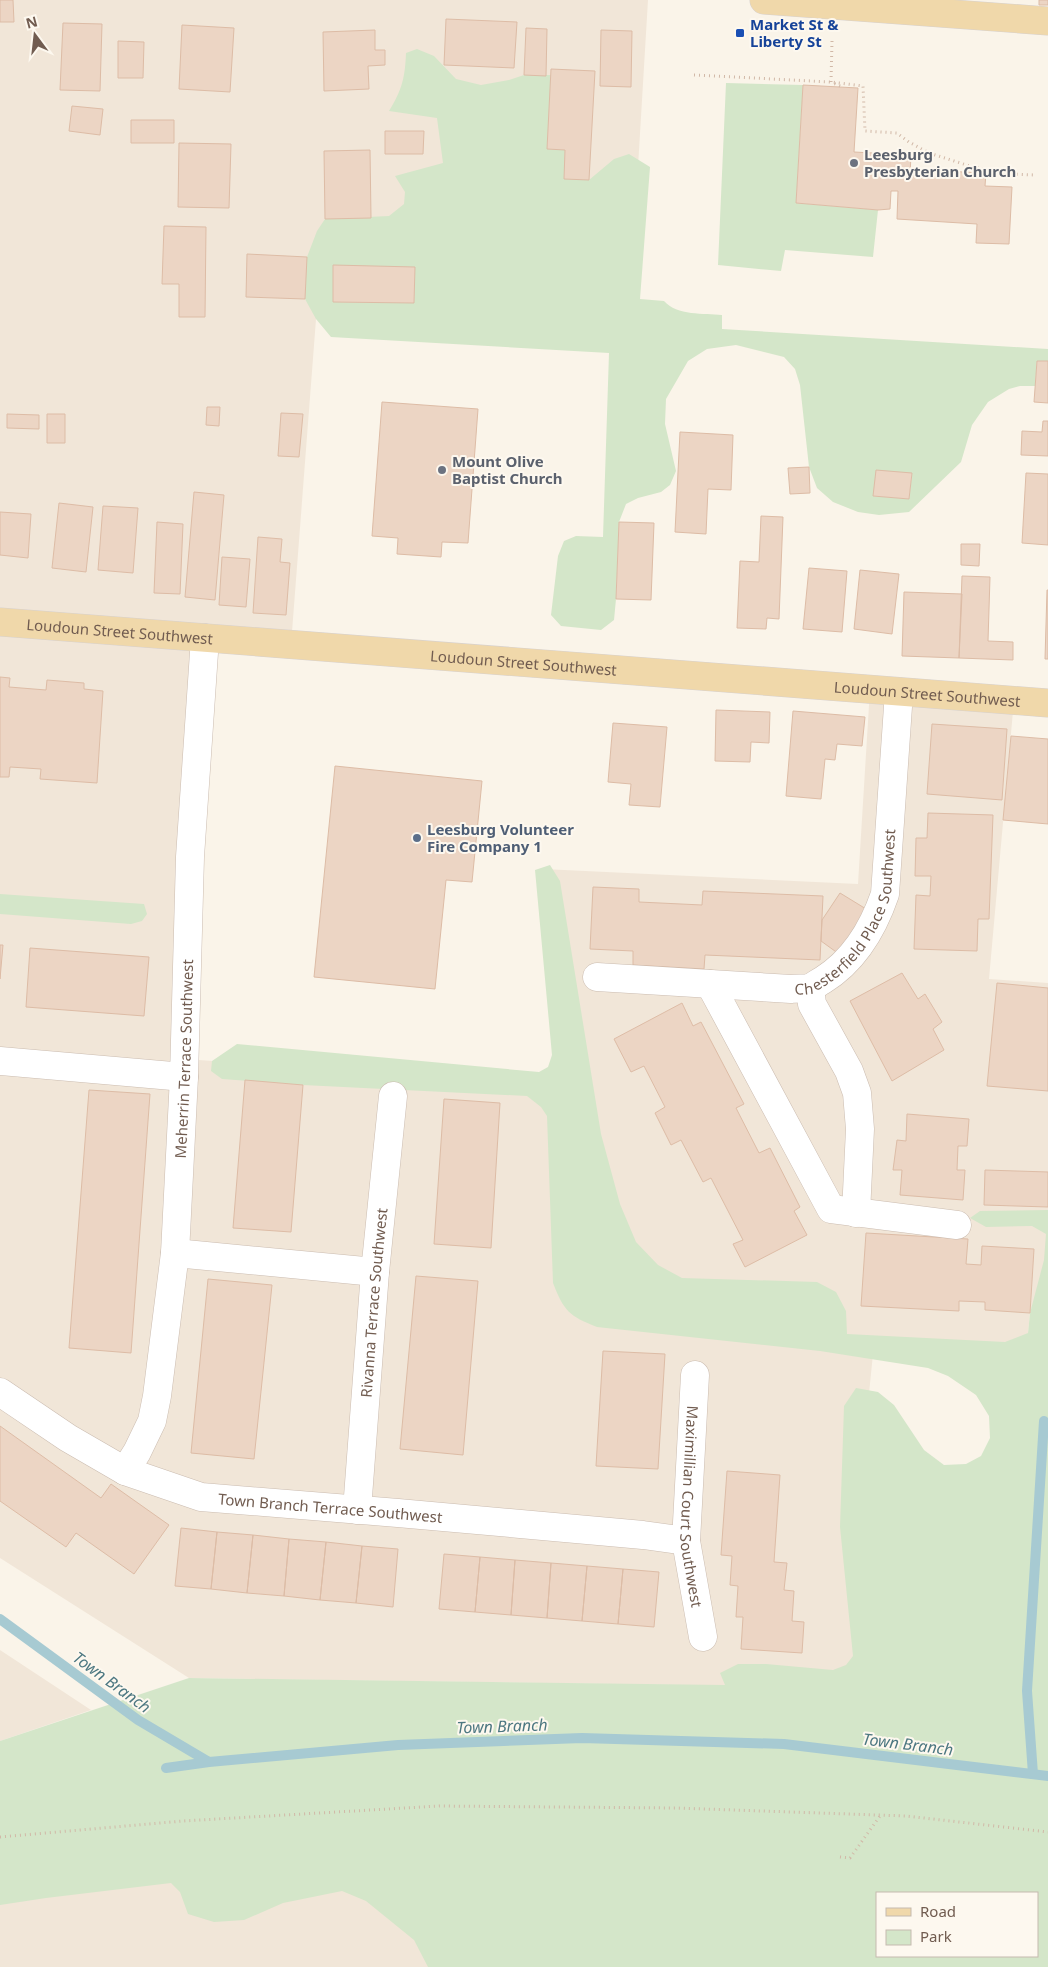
<svg xmlns="http://www.w3.org/2000/svg" width="1048" height="1967" font-family="'Noto Sans',sans-serif">
	<style>
		.residential { fill: #f1e6d8 }
		.green { fill: #d4e6c9; fill-rule: evenodd }
		.lines { fill: none; stroke-linecap: round; stroke-linejoin: round }
		.stream { stroke: #a7cad2; stroke-width: 10 }
		.building { fill: #ecd5c4; stroke: #ddbca6 }
		.minor-casing { stroke: #cbbcb0; stroke-width: 29 }
		.major-casing { stroke: #d7d1ce; stroke-width: 29 }
		.path { stroke: #d1b8a7; stroke-width: 3; stroke-dasharray: 1 4; stroke-linecap: butt }
		.minor { stroke: #fff; stroke-width: 28 }
		.major { stroke: #f0d8aa; stroke-width: 28 }
		.transit-dot { fill: #1a4fb4; stroke: #fdf8ef; stroke-width: 2 }
		.worship-dot { fill: #6b7280; stroke: #fdf8ef; stroke-width: 2 }
		.service-dot { fill: #5c6f8a; stroke: #fdf8ef; stroke-width: 2 }
		.labels { text-anchor: middle; dominant-baseline: central; stroke-width: 4; stroke-linejoin: round; paint-order: stroke }
		.transit-label { font-size: 15px; font-weight: bold; fill: #164399; stroke: #fdf8ef; text-anchor: start }
		.worship-label { font-size: 15px; font-weight: bold; fill: #5b616d; stroke: #fdf8ef; text-anchor: start }
		.street-label { font-size: 15px; fill: #715c50; stroke: #fdf8ef }
		.service-label { font-size: 15px; font-weight: bold; fill: #4e5e75; stroke: #fdf8ef; text-anchor: start }
		.water-label { font-size: 16px; font-style: italic; fill: #4c7781; stroke: #fdf8ef }
	</style>
	<rect width="100%" height="100%" fill="#faf4e9"/>
	<path class="residential" d="M0,0H648L628,334L316,319L291,645L205,638L184,1059L577,1086L543,869L858,884L870,689L1014,700L989,979L1048,983V1260L1030,1313L1028,1333L1023,1350L873,1354L854,1541L889,1688L189,1678L0,1558Z
		M0,1650L91,1710L0,1741Z
		M348,1845L451,1967H0V1889Z"/>
	<path class="green" d="M417,49L434,56L456,79L481,85L509,80L524,75H551L547,149L565,150L564,179L589,180L614,159L629,154L650,167L640,299L664,301C677,316 704,313 722,315V329L1048,349V361H1037L1035,386H1020L1009,389L988,402L972,425L961,462L909,512L879,515L858,512L833,502L817,488L809,467L800,385L795,369L784,357L736,345L707,349L688,361L666,399L665,424L676,471L670,485L661,492L638,498L626,504L619,522L616,599L614,620L601,630L561,626L551,615L558,556L564,541L576,536L603,537L609,353L331,337L316,319L305,299L307,257L317,231L325,219L389,216L404,204L405,192L395,176L443,163L437,118L389,111C402,90 405,78 406,53ZM415,267L414,303L333,302ZM912,474L909,499L873,496Z
		M726,83L803,85L796,203L878,210L873,257L785,250L781,271L718,265Z
		M550,865L560,881L601,1134L620,1204L636,1242L658,1265L682,1278L817,1282L836,1292L846,1311L847,1334L1005,1342L1028,1333L1030,1313L1044,1260L1046,1234L1032,1226L986,1227L970,1218L980,1211L1048,1210V1967H428L414,1940L366,1901L342,1891L283,1903L244,1920L214,1922L188,1914L180,1892L171,1883L46,1898L0,1905V1741L189,1678L725,1685L720,1673L738,1664H766L833,1670L846,1665L853,1656L840,1527L844,1406L856,1388L878,1392L894,1405L924,1450L944,1465L966,1464L981,1456L990,1438L989,1416L976,1395L948,1376L928,1368L820,1351L597,1327C569,1316 564,1311 553,1283L547,1116L541,1107L527,1096L303,1085L222,1079L211,1071L212,1061L237,1044L539,1072L548,1067L552,1055L535,870ZM877,1893H1037V1956H877Z
		M0,894L144,904L147,914L142,921L131,924L0,914Z"/>
	<g class="lines">
		<path class="stream" d="M0,1619L138,1720L209,1762L398,1745L582,1738L784,1744L1048,1776
			M166,1768L209,1762
			M1033,1774L1027,1691L1044,1421"/>
	</g>
	<path class="building" d="M0,0H13L14,22H0Z
		M1039,0H1048V5H1039Z
		M446,19L517,22L514,68L444,65Z
		M63,23L102,24L100,91L60,90Z
		M182,25L234,28L230,92L179,89Z
		M526,28L547,29L546,76L524,75Z
		M375,30V50H385V65L368,66L369,89L324,91L323,32Z
		M601,30L632,31L631,87L600,86Z
		M118,41L144,42L143,78H118Z
		M551,69L595,71L589,180L564,179L565,150L547,149Z
		M803,85L858,88L854,152L911,155L910,175L941,177V171L986,173L985,186L1012,187L1009,244L976,243L977,224L897,219L898,191H891L890,209L878,210L796,203Z
		M72,106L103,109L100,135L69,131Z
		M131,120H174V143H131Z
		M385,131H424L423,154H385Z
		M179,143L231,144L229,208L178,207Z
		M370,150L371,218L325,219L324,151Z
		M164,226L206,227L205,317H179V284H162Z
		M247,254L307,257L305,299L246,297Z
		M333,265L415,267L414,303L333,302Z
		M1037,361H1048V403L1034,402Z
		M382,402L478,409L468,543L442,542L441,557L397,554L398,538L372,536Z
		M207,407H220L219,426L206,425Z
		M281,413L303,414L299,457L278,456Z
		M7,414L39,415V429L7,428Z
		M47,414H65V443H47Z
		M1043,421H1048V456L1021,455L1022,431L1042,432Z
		M680,432L733,435L731,490L708,489L706,534L675,532Z
		M809,467L810,493L790,494L788,468Z
		M876,470L912,473L909,499L873,496Z
		M1026,473L1048,474V545L1022,543Z
		M194,492L224,495L215,600L185,597Z
		M59,503L93,507L86,572L52,568Z
		M103,506L138,508L133,573L98,570Z
		M0,512L31,514L28,558L0,555Z
		M761,516L783,517L779,619L767,618L766,629L737,628L740,561L759,562Z
		M157,522L183,524L180,594L154,593Z
		M619,522L654,523L651,600L616,599Z
		M258,537L282,539L280,562L290,563L286,615L253,613Z
		M961,544H980L979,566L961,565Z
		M222,557L250,559L246,607L219,605Z
		M809,568L847,571L842,632L803,629Z
		M860,570L899,574L892,634L854,629Z
		M962,576L990,577L988,641L1013,642V660L959,658Z
		M1047,590H1048V659H1045Z
		M904,592L962,594L959,658L902,656Z
		M0,677L10,678L9,687L46,690L47,680L84,683V689L103,691L97,783L40,779L41,769L10,767L9,777H0Z
		M716,710L770,712L769,743L751,742L750,762L715,761Z
		M793,711L865,717L862,746L837,744L835,760L825,759L821,799L786,796Z
		M613,723L667,727L660,807L629,805L631,784L608,782Z
		M932,724L1007,729L1002,800L927,794Z
		M1011,736L1048,739V824L1003,820Z
		M335,766L482,781L472,882L446,880L435,989L314,977Z
		M928,813L993,815L989,919H978L977,951L914,949L916,895L930,896L931,876H915L916,838H927Z
		M593,887L639,889V902L702,905L703,891L823,896L820,960L705,955L704,969L633,965V951L590,949Z
		M840,893L871,912L839,954L821,941L822,920Z
		M0,945H3L0,979Z
		M30,948L149,957L144,1016L26,1007Z
		M902,973L918,999L925,994L942,1022L933,1029L944,1050L892,1081L850,1001Z
		M997,983L1048,988V1091L987,1086Z
		M682,1003L693,1026L701,1022L744,1104L736,1108L759,1153L770,1148L800,1207L794,1211L807,1235L745,1267L733,1244L743,1240L711,1178L703,1182L681,1140L671,1145L655,1113L665,1107L644,1066L631,1072L614,1039Z
		M245,1080L303,1085L291,1232L233,1228Z
		M89,1090L150,1094L131,1353L69,1348Z
		M444,1099L500,1103L491,1248L434,1244Z
		M907,1114L969,1119L967,1146H958L957,1170H965L963,1200L900,1195L902,1170H893L897,1140L906,1141Z
		M985,1170L1048,1172V1207L984,1205Z
		M866,1233L968,1239L966,1264L981,1265L982,1246L1034,1249L1030,1313L985,1310V1302L959,1301V1311L861,1306Z
		M416,1276L478,1281L463,1455L400,1449Z
		M208,1279L272,1285L254,1459L191,1453Z
		M603,1351L665,1354L658,1469L596,1466Z
		M0,1426L101,1498L111,1484L169,1525L134,1574L76,1533L66,1547L0,1501Z
		M727,1471L780,1475L774,1562L787,1563L784,1590L794,1591L792,1621L804,1622L802,1653L741,1649L743,1617H736L738,1586L730,1585L732,1556L721,1555Z
		M181,1528L217,1532L211,1589L175,1586Z
		M217,1532L253,1535L247,1593L211,1589Z
		M253,1535L289,1539L284,1596L247,1593Z
		M289,1539L326,1542L320,1600L284,1596Z
		M326,1542L362,1546L356,1603L320,1600Z
		M362,1546L398,1549L393,1607L356,1603Z
		M444,1554L480,1557L475,1612L439,1609Z
		M480,1557L515,1560L511,1615L475,1612Z
		M515,1560L551,1563L547,1618L511,1615Z
		M551,1563L587,1566L582,1621L547,1618Z
		M587,1566L623,1569L618,1624L582,1621Z
		M623,1569L659,1572L654,1627L618,1624Z"/>
	<g class="lines">
		<defs>
			<g id="minor">
				<path id="s1" d="M597,977L791,989C796,988 804,989 810,988C814,986 819,982 823,980C855,960 873,929 885,894L899,692"/>
				<path d="M710,984L831,1209L957,1225"/>
				<path d="M810,988L812,1004L849,1071L857,1093L860,1129L856,1213"/>
				<path d="M0,1061L184,1077"/>
				<path d="M175,1253L375,1272"/>
				<path id="s2" d="M695,1375L686,1541L703,1637"/>
				<path id="s3" d="M0,1392L68,1438L125,1471L201,1497L398,1513L643,1535L686,1541"/>
				<path id="s4" d="M125,1471L137,1452L152,1421L157,1396L175,1253L184,1077L190,857L205,638"/>
				<path id="s5" d="M357,1510L375,1272L393,1096"/>
			</g>
			<g id="major">
				<path d="M764,0L1048,21"/>
				<path id="s6" d="M0,622L1048,703"/>
			</g>
		</defs>
		<use href="#minor" class="minor-casing"/>
		<use href="#major" class="major-casing"/>
		<path class="path" d="M832,41L831,82L842,87
			M694,75L831,82L863,86L865,131L897,133L909,142L929,153L973,167L1010,174L1036,175
			M0,1837L183,1821L439,1806L676,1808L906,1816L1048,1832
			M840,1857L850,1858L880,1816"/>
		<use href="#minor" class="minor"/>
		<use href="#major" class="major"/>
	</g>
	<rect class="transit-dot" x="735" y="28" width="10" height="10" rx="2.5"/>
	<g class="worship-dot">
		<circle cx="854" cy="163" r="5"/>
		<circle cx="442" cy="470" r="5"/>
	</g>
	<circle class="service-dot" cx="417" cy="838" r="5"/>
	<g class="labels">
		<g class="transit-label">
			<text x="750" y="24">Market St &amp;<tspan x="750" dy="17">Liberty St</tspan></text>
		</g>
		<g class="worship-label">
			<text x="864" y="154">Leesburg<tspan x="864" dy="17">Presbyterian Church</tspan></text>
			<text x="452" y="461">Mount Olive<tspan x="452" dy="17">Baptist Church</tspan></text>
		</g>
		<g class="street-label">
			<text stroke="none"><textPath href="#s6" startOffset="120">Loudoun Street Southwest</textPath></text>
			<text stroke="none"><textPath href="#s6" startOffset="525">Loudoun Street Southwest</textPath></text>
			<text stroke="none"><textPath href="#s6" startOffset="930">Loudoun Street Southwest</textPath></text>
			<text stroke="none"><textPath href="#s1" startOffset="300">Chesterfield Place Southwest</textPath></text>
			<text stroke="none"><textPath href="#s4" startOffset="421">Meherrin Terrace Southwest</textPath></text>
			<text stroke="none"><textPath href="#s5" startOffset="208">Rivanna Terrace Southwest</textPath></text>
			<text stroke="none"><textPath href="#s2" startOffset="132">Maximillian Court Southwest</textPath></text>
			<text stroke="none"><textPath href="#s3" startOffset="358">Town Branch Terrace Southwest</textPath></text>
		</g>
		<g class="service-label">
			<text x="427" y="829">Leesburg Volunteer<tspan x="427" dy="17">Fire Company 1</tspan></text>
		</g>
		<g class="water-label">
			<text transform="translate(112 1682) rotate(36)">Town Branch</text>
			<text transform="translate(502 1726) rotate(-2)">Town Branch</text>
			<text transform="translate(908 1744) rotate(7)">Town Branch</text>
		</g>
	</g>
	<rect x="876" y="1892" width="162" height="65" fill="#fdf8ef" stroke="#c5baaf"/>
	<rect x="886" y="1908" width="25" height="8" fill="#f0d8aa" stroke="#c5baaf"/>
	<text x="920" y="1917" font-size="15" fill="#715c50">Road</text>
	<rect x="886" y="1930" width="25" height="15" fill="#d4e6c9" stroke="#c5baaf"/>
	<text x="920" y="1942" font-size="15" fill="#715c50">Park</text>
	<g transform="translate(35 35) rotate(345)" stroke="#fdf8ef" stroke-width="4" paint-order="stroke">
	<path d="M0-4L9 19L0 12L-9 19Z" fill="#715c50"/>
	<text y="-8" font-size="14" font-weight="bold" text-anchor="middle" fill="#715c50">N</text>
	</g>
</svg>
